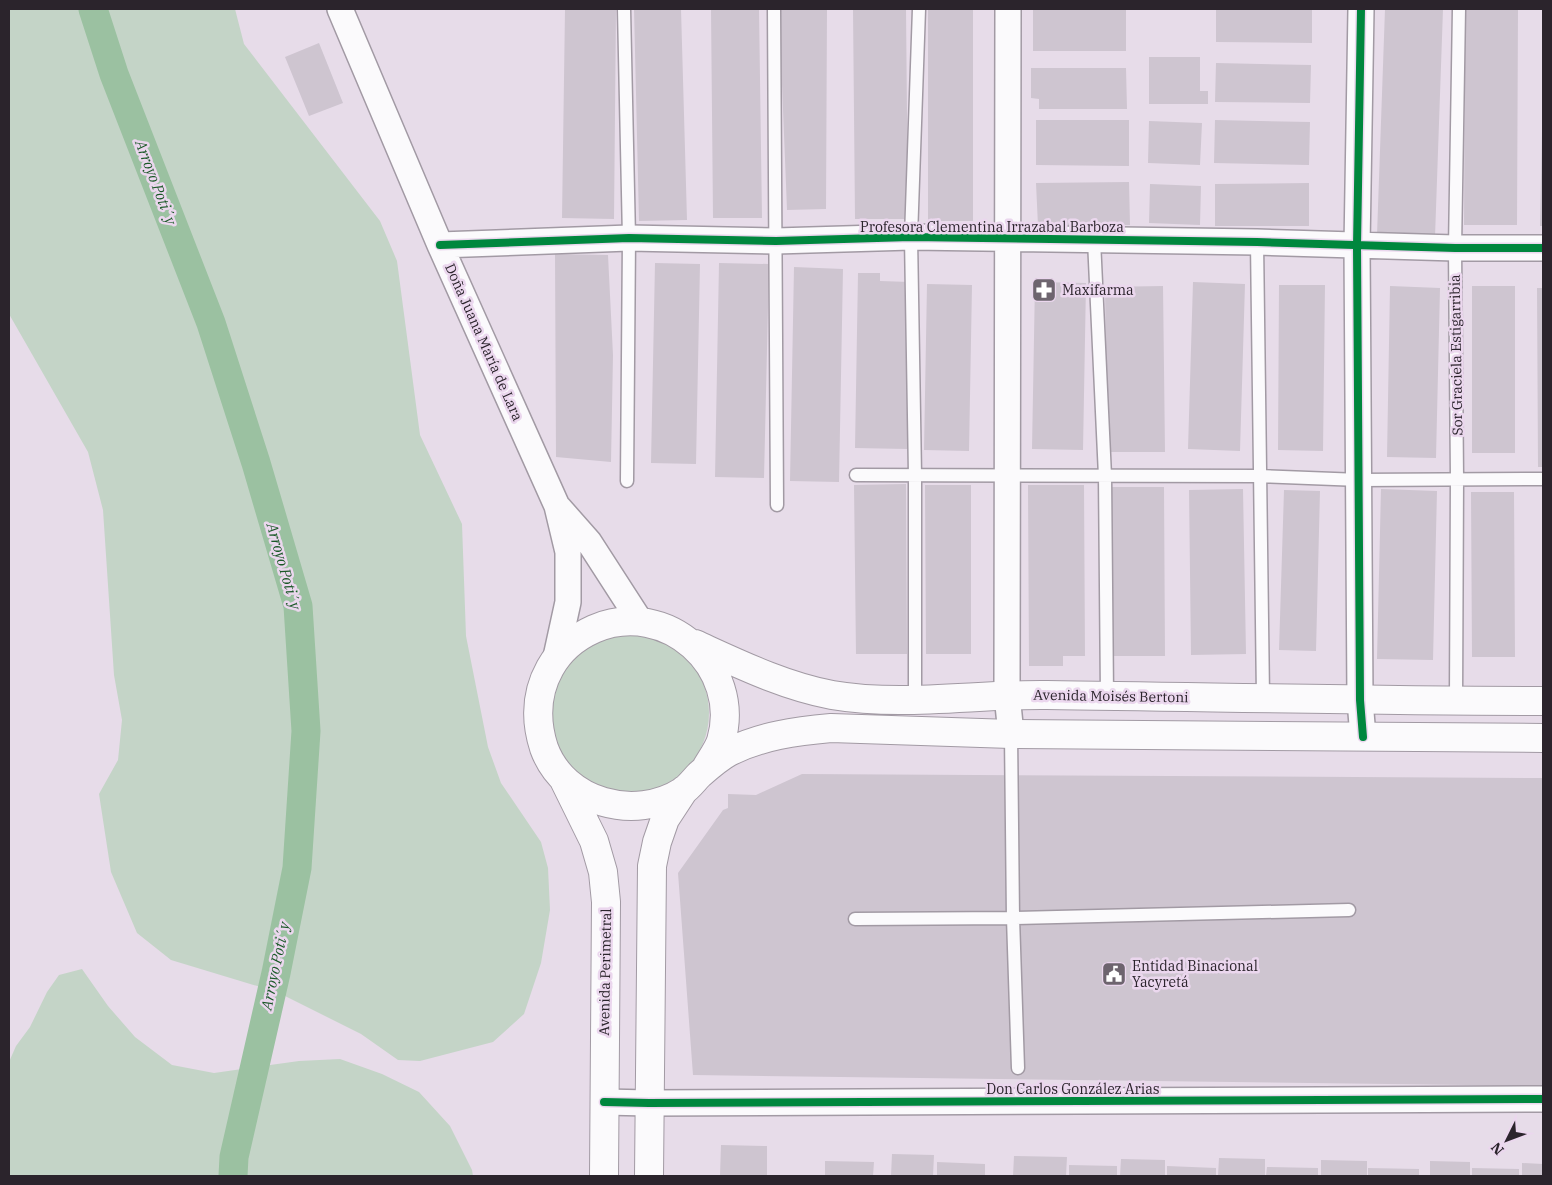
<svg xmlns="http://www.w3.org/2000/svg" width="1552" height="1185" font-family="'IBM Plex Serif',serif">
	<style>
		.green { fill: #c4d4c7 }
		.lines { fill: none; stroke-linecap: round; stroke-linejoin: round }
		.canal { stroke: #9bc1a1; stroke-width: 29 }
		.building { fill: #cec5d0 }
		.service-casing { stroke: #a29aa4; stroke-width: 15 }
		.minor-casing { stroke: #a29aa4; stroke-width: 28 }
		.primary-casing { stroke: #a29aa4; stroke-width: 30 }
		.service { stroke: #fbfafc; stroke-width: 12 }
		.minor { stroke: #fbfafc; stroke-width: 25 }
		.primary { stroke: #fbfafc; stroke-width: 28 }
		.cycleway-casing { stroke: #ebd7ee; stroke-width: 11 }
		.cycleway { stroke: #00873e; stroke-width: 8 }
		.labels { text-anchor: middle; dominant-baseline: central; stroke-width: 5; stroke-linejoin: round; paint-order: stroke }
		.street-label { font-size: 14px; fill: #2b242c; stroke: #ebd7ee }
		.poi-label { font-size: 14px; fill: #2b242c; stroke: #ebd7ee; text-anchor: start }
		.water-label { font-size: 15px; font-style: italic; fill: #1b5928; stroke: #ebd7ee }
	</style>
	<rect width="100%" height="100%" fill="#e7dce9"/>
	<path class="green" d="M9,9H235L244,44L380,221L397,261L420,435L462,524L466,636L488,747L501,783L541,842L548,868L550,910L541,963L524,1014L493,1042L420,1061L398,1060L361,1034L277,992L171,960L137,933L111,872L99,794L118,760L122,720L114,675L103,510L88,452L9,314Z
		M549 713a80 80 0 1 1 160 0a80 80 0 1 1-160 0Z
		M82,969L108,1006L135,1037L172,1065L214,1073L299,1061L340,1059L382,1074L419,1092L450,1126L472,1170L473,1176H9V1062L16,1046L30,1027L47,992L59,975Z"/>
	<g class="lines">
		<path class="canal" d="M93,9L114,74L211,323L256,463L298,606L306,731L297,868L276,973L234,1157L233,1176"/>
	</g>
	<path class="building" d="M565,9H616L614,219L562,218Z
		M634,9H681L687,220L639,221Z
		M711,9H759L762,218H713Z
		M779,9H827L826,209L787,210Z
		M853,9H906L908,219H855Z
		M928,9H973V221H928Z
		M1033,9H1126V51H1033Z
		M1216,9H1312V43L1216,42Z
		M1385,9H1443L1435,237L1377,235Z
		M1465,9H1518L1517,225H1464Z
		M319,43L343,103L309,116L285,57Z
		M1149,57H1200V91H1208V104H1149Z
		M1216,63L1311,65L1310,103L1215,102Z
		M1031,68H1126L1127,109H1039V99L1031,98Z
		M1036,120H1129V166L1036,165Z
		M1215,120L1310,122L1309,165L1214,163Z
		M1149,121L1202,123L1200,165L1148,163Z
		M1542,131H1543V226H1540Z
		M1129,182L1130,225L1038,226L1036,183Z
		M1309,183V226H1215V184Z
		M1150,184L1201,186L1200,225L1149,223Z
		M555,254L608,255L613,355L611,462L556,457Z
		M655,263L700,264L696,464L651,463Z
		M719,263L769,264L764,478L715,477Z
		M794,267L843,269L839,482L790,481Z
		M858,273H880V281L910,282L907,449L855,448Z
		M1035,282L1086,283L1083,450L1032,449Z
		M1193,282L1245,284L1240,451L1188,449Z
		M927,284L972,285L969,451L924,450Z
		M1279,285H1325L1323,451L1278,450Z
		M1163,286L1165,452H1107L1105,287Z
		M1390,286L1440,288L1436,458L1387,457Z
		M1472,286H1515V453H1472Z
		M1537,288H1543V467H1538Z
		M906,484L907,654H856L854,485Z
		M925,485H971V654H926Z
		M1028,485H1084L1085,656H1063V666H1029Z
		M1107,487H1164L1165,656H1107Z
		M1243,489L1246,654L1191,655L1189,490Z
		M1381,489L1437,491L1433,660L1377,659Z
		M1284,490L1320,491L1316,651L1279,650Z
		M1471,492H1514L1515,657H1472Z
		M802,774L1543,778V1086L693,1075L678,873L723,810L728,808V794L756,795Z
		M721,1145L767,1146V1176H720Z
		M892,1154L934,1155L933,1176H891Z
		M1014,1156L1067,1157L1066,1176H1013Z
		M1219,1158L1265,1159V1176H1218Z
		M1121,1159L1165,1160V1176H1120Z
		M1321,1160L1367,1161V1176H1321Z
		M825,1161L874,1162L873,1176H825Z
		M1430,1161L1470,1162V1176H1430Z
		M937,1162L985,1164V1176H937Z
		M1522,1163L1543,1164V1176H1522Z
		M1069,1165L1117,1166V1176H1069Z
		M1167,1166L1216,1168V1176H1167Z
		M1267,1167L1318,1168V1176H1266Z
		M1368,1168L1419,1169V1176H1368Z
		M1472,1168L1519,1169V1176H1472Z"/>
	<g class="lines">
		<defs>
			<path id="service" d="M624,9L629,238L627,481
				M774,9L777,505
				M1094,240L1105,476L1107,696
				M1257,242L1263,697
				M856,475L1260,476L1360,480L1543,479
				M915,699V475L911,237L919,9
				M1456,701L1457,478L1455,248L1459,9
				M1011,734L1013,918L1018,1068
				M855,919L1013,918L1349,910"/>
			<path id="minor" d="M340,9L440,245L557,506L568,552V602L556,657
				M1008,9L1007,695L1011,734
				M1361,9L1357,246L1360,700L1363,737
				M440,245L629,238L776,241L911,237L1257,242L1455,248H1543
				M559,508L589,542L640,621
				M604,1102L649,1103L1543,1099"/>
			<path id="primary" d="M695,644C739,664 784,686 832,695C902,707 976,694 1047,695C1213,697 1378,701 1543,701
				M706,768C711,759 718,750 721,741C743,667 666,598 594,629C576,637 560,650 550,668C536,693 535,720 544,748C564,803 635,822 683,791C689,787 694,780 699,775C708,767 718,758 729,752C761,736 796,731 831,728L1011,734L1543,738
				M564,780L594,841L603,872L606,902L604,1176
				M649,1176L652,866L657,842L665,819L684,790"/>
		</defs>
		<use href="#service" class="service-casing"/>
		<use href="#minor" class="minor-casing"/>
		<use href="#primary" class="primary-casing"/>
		<use href="#service" class="service"/>
		<use href="#minor" class="minor"/>
		<use href="#primary" class="primary"/>
		<defs>
			<path id="cycleway" d="M1361,9L1357,246L1360,700L1363,737
				M440,245L629,238L776,241L911,237L1257,242L1455,248H1543
				M604,1102L649,1103L1543,1099"/>
		</defs>
		<use href="#cycleway" class="cycleway-casing"/>
		<use href="#cycleway" class="cycleway"/>
	</g>
	<defs>
		<symbol id="pharmacy-square" viewBox="-11 -11 22 22"><rect x="-9" y="-9" width="18" height="18" rx="4" fill="#6d646e" stroke="#ebd7ee"/><path d="M-2-6h4v4h4v4h-4v4h-4v-4h-4v-4h4Z" fill="#fff"/></symbol>
		<symbol id="civic-square" viewBox="-11 -11 22 22"><rect x="-9" y="-9" width="18" height="18" rx="4" fill="#6d646e" stroke="#ebd7ee"/><path d="M-.6-6.5H3V-4.5H.6V-3L4-1V1h2V6H-6V1h2V-1L-.6-3ZM-1.2 2.5V6h2.4V2.5Z" fill="#fff"/></symbol>
	</defs>
	<g fill-rule="evenodd">
		<use href="#pharmacy-square" x="1030" y="276" width="28" height="28"/>
		<use href="#civic-square" x="1100" y="960" width="28" height="28"/>
	</g>
	<g class="labels">
		<g class="street-label">
			<text x="992" y="227">Profesora Clementina Irrazabal Barboza</text>
			<text transform="translate(484 342) rotate(66)">Doña Juana María de Lara</text>
			<text transform="translate(1456 355) rotate(-91)">Sor Graciela Estigarribia</text>
			<text transform="translate(1111 696) rotate(1)">Avenida Moisés Bertoni</text>
			<text transform="translate(605 972) rotate(-89)">Avenida Perimetral</text>
			<text x="1073" y="1089">Don Carlos González Arias</text>
		</g>
		<g class="poi-label">
			<text x="1062" y="290">Maxifarma</text>
			<text x="1132" y="966">Entidad Binacional<tspan x="1132" dy="16">Yacyretá</tspan></text>
		</g>
		<g class="water-label">
			<text transform="translate(156 182) rotate(69)">Arroyo Poti´y</text>
			<text transform="translate(284 566) rotate(74)">Arroyo Poti´y</text>
			<text transform="translate(275 966) rotate(-78)">Arroyo Poti´y</text>
		</g>
	</g>
	<rect width="1552" height="1185" fill="none" stroke="#2b242c" stroke-width="20"/>
	<g transform="translate(1507 1140) rotate(228)" stroke="#ebd7ee" stroke-width="4" paint-order="stroke">
	<path d="M0-4L9 19L0 12L-9 19Z" fill="#2b242c"/>
	<text y="-8" font-size="14" font-weight="bold" text-anchor="middle" fill="#2b242c">N</text>
	</g>
</svg>
